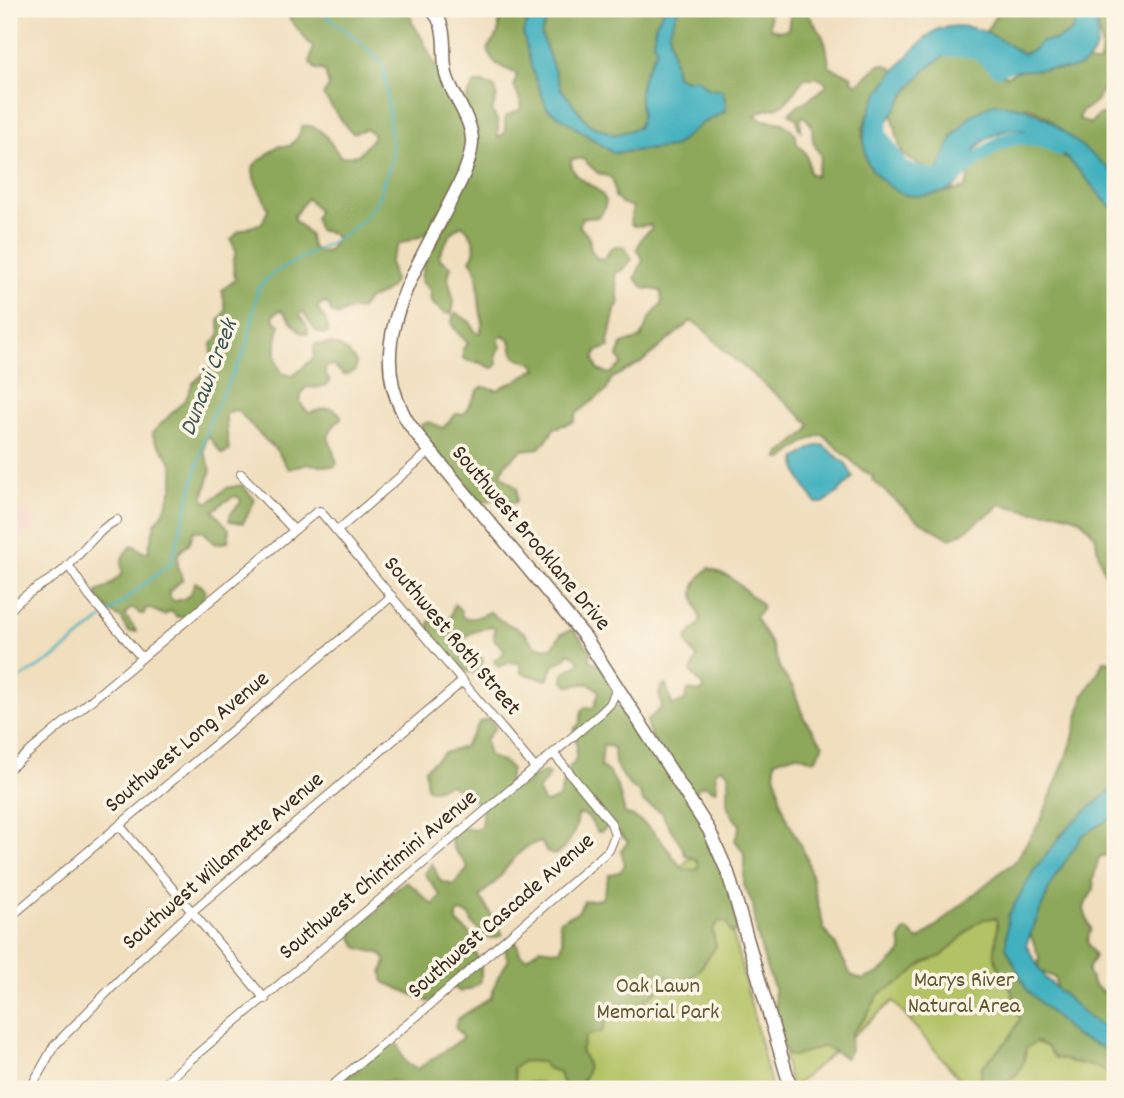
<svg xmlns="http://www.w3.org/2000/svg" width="1124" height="1098" font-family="Dekko,sans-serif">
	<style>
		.built { fill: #f7d0ca }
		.green { fill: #b2c265; stroke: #767642; stroke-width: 2 }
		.forest { fill: #8da85a; stroke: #64693c; stroke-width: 2; fill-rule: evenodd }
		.water { fill: #43b1bf; stroke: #3f6e6e; stroke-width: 2 }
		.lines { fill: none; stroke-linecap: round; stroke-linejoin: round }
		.stream { stroke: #43b1bf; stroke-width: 2.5 }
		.river { stroke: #43b1bf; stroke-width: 14 }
		.street-casing { stroke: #7a6956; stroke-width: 10 }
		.secondary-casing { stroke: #7a6956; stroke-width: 15 }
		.street { stroke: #fff; stroke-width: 8 }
		.secondary { stroke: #fff; stroke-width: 12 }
		.labels { text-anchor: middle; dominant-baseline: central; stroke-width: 7; stroke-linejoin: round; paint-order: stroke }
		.street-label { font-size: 23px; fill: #3b2a1e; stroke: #fcf5e5 }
		.park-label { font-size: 23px; fill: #5f5833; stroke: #fcf5e5 }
		.water-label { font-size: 24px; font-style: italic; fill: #3e5956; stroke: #fcf5e5 }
	</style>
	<rect width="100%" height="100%" fill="#fcf5e5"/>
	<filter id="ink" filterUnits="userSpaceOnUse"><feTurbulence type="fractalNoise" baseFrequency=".0143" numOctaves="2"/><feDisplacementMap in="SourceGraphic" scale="14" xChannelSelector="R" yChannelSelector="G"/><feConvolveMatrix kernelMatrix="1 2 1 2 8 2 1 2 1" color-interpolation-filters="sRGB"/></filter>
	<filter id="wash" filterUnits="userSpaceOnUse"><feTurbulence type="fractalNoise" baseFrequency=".00686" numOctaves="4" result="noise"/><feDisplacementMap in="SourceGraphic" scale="28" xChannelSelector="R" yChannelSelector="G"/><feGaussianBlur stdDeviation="1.57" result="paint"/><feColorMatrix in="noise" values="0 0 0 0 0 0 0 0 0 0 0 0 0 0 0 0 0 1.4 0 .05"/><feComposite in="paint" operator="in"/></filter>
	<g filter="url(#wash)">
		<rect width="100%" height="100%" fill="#f0debd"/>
		<path class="built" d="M9,493L36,525L9,548Z"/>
		<path class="green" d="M705,846L735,941L772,1089H414Z
			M984,896L1008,916L1006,947L1115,1059V1089H959L964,1084L893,1001L791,1089L784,1056Z"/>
		<path class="forest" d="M290,9H405L412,18V23C424,37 428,55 439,72C446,83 456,93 463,104L475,83H483L495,88L497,96L492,111L498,122V138L505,133V117L520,110L522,106L514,85L517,74C503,67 490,65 488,47C501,33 502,26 494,9H533L523,33L547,108L613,153L673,147L701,124L725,111L708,89L676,76L669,32L678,9H769L770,28L779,31L788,29L790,16L804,11L807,13L821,33L826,45L829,65L831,68L851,75L853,82L857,84C874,75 878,50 899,75C886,92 859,116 863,139L921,192L941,193L965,188L973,163L978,157L1008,140L1039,134L1054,142L1058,151L1063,157L1079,165L1115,208V592C1106,580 1096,552 1096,537L1081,520L1073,516L1056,512H1033L1000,504C993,513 987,515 978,521C967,530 962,535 949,538L916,519L872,480L873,476L862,470L822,434L806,441L783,459H779V455L807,432L810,424C783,399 755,377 727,353C714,342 708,329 691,321L642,362L611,379L607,390L576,414L574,422L554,428L550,436L539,448L522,450L505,464L501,475L517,488V501L514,503L493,499L481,503L424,437L421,425L429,422L443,428L456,414H464L479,389L483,387L498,390C506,384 513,383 521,378C528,374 529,371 537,369L533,363C513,358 514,360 510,340L502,336L498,339L501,347L496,354L497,365L494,368C488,368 487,365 481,363C474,361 469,363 463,358V349L468,343C460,334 445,325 456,313L470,322L476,333H480L483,322C475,303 483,274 470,260C480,247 473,235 462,225C451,229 444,246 439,255L441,260L451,266L448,278L454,302L452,314L444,313L431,302L430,290L421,281C423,248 453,231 456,196L434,216L432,224L425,235L399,244L390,262L394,282C381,302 370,291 361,309L345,311L338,316L331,312L328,303L320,305L317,308L326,321L328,333L324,334L316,331L304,313H300V316L307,326L308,334L300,332L283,311L279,310L273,316L274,320L280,325C275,339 273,359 282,373L293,376L314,358V345L317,344C321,345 324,344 328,344C339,343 351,354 356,363L355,371L344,375L334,366H326L325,374L330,381C324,389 315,388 307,387C297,395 299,406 309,413C322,410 332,402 342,417L332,428L328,437L337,463L334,467L309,464L289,469C283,463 282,455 276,450C263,437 250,426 239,411L234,410L226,414C225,423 228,442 229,451L222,454L209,437L206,438L204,451L211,470L203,498L208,503L227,488L242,485L255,500L243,523L229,521L231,513L241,502L240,498L235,496L223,503L213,511L229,529L228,542L215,544L203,531H194L190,542L178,554V568L183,579L168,593L172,600L176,601C189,598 191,595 195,582L202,586L206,593L190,617H177L171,611L164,615L149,608L145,609L144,614H140L134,608L130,609L125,615L137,632H129L121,618L110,612L96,596L97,592L109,586L123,573C119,560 123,553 133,545L143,552H148L155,523L163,514L173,486V465L164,451L155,441L152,433L186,399L193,383L211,367L212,344L220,335L219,321L226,310L222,290L235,280L233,264L236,251L231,240L239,231L262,223L268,210C265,194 249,181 254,165L278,146H290L298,137L302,126C324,124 329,143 341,157L358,155L373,138V134L366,129L353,133L349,130L323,95L329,86L325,71L316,69L310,63L313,48L289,18ZM805,78H818L826,82V86C814,98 801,102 789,113L797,119L798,127L801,130V118L804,116L812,126L813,142L821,156L816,176L809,173C808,159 808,153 797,144L795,133L783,123L763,120L755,116C763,107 773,111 782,105C793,98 796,86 805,78ZM571,159H583L598,173L610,177L613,181L615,197L621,203L633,207L630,223L634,226L651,225V229L642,237L637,249L643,260L635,278L644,288L661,291L662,304L649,319L641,338L622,344L618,356L622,364L610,374L598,370L594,358L597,351L609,347L608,343L615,310L619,303L615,273L623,270L632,259L623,246L611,248L605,259L597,258L591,250L589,238L579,225L583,217C599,220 603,216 606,201C598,182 570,183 571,159ZM307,198L318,210L315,218L318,230L331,233L337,238L328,251L320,252L312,247L309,234L294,220V216Z
			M551,9H665L656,23L653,42L657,49C649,64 640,77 640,95C639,110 645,112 638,128L615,135L590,125L561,89L541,34Z
			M997,9H1076L1075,23L1072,32L1055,41L1049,40L1039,43L1035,49L1023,54L986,31L995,17Z
			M1094,9H1115L1112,21L1115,25V73C1102,80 1103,97 1091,106C1088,108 1084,109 1081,112L1079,119L1090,124L1098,115L1105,114L1110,107L1109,88L1115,82V184L1046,116L1027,106L961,128L952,137L950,145L955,157L937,174L902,155L892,115L912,73L950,51C958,51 971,52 979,57C990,65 994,74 1008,76L1021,68L1062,70L1084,58L1091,63H1099C1107,45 1094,26 1094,9Z
			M709,568L730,577L762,605L763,608L755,617L772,646L780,669L793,688L804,718L823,745L816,759L812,760L796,754L775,761V773L781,802L788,821L807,858L824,929L835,944L851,975L862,980L880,973L899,955L902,951L900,939L905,931H909L918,940L922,938L1003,870L1014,863L1041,820L1071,745L1084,695L1098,673L1103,661L1115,662V791L1060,835L1053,852L1035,868L1023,955L1115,1051V1080L1100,1068L1055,1058L1047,1047L1036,1042L1026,1048C1023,1075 1013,1080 989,1089L979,1083L982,1067L1009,1039L1020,1020L1009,983L1010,978C981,957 1003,944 996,918L984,919L974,925L942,956L923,963L904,980L879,994L866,1017L851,1034L850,1051L846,1058L824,1046L794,1056L787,1055L777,1028L774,987L767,970L757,934L753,905L744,885V853L735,840L740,825C719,802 730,799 729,773L722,768L715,772L717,788L715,791L704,785L697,789C696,805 705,821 711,836C719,855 740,913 739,931L731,933L727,923L719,921L712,930L716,946L698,972L688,980L680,982L666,976L658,990L632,1011L609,1013L602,1032L586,1036L581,1051C588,1063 591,1071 581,1082L574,1085L562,1083L559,1072L547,1068L542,1062L523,1061L513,1068L516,1084L520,1087C532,1081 540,1079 550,1089H399L400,1083C386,1078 354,1089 335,1089L337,1084L387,1046L395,1044L399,1046C402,1058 405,1065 418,1069C433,1057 449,1050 463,1037L455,1027L458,1019L491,997L498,977L508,961L505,949L509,942L517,943L520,954L526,958L540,948L552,950L561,949L563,941L559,921L578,912L584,901L602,899L609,875L621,871L625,864L621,851L628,842L610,824L601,832H597L589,818L582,814L578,815C577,830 568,850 553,855L546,851L542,843C524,839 507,869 496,881C491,887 484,891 480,897L501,930L502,935L495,938H487L472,923L470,915L461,912L457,914V922L470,934L474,950L481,965V981L472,988L460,992L454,987L429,1002L384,982L382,973L386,961L382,954L358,948L352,938L353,930L360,920L376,913L388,895L405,882C414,884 424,900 434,905L440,895L425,874L432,863L440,881L453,885L468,869C462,851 446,854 453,829L457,827L474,830L481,826L483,808L481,805L450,784L431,790L427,789L425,769L444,753L464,747L480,722L488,719L494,724L495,728L485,740L489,756L505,763L511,769L506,789L525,785L538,774L546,772L549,775L538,791L543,802L547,803L559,798L568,769L575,762L577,746L574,729L580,723L582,710L585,707L594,708L599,691C588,679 583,685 569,686L563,681L564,673L579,663V659L569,653L566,658L554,665L547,680L521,673V666L518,663L510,662L498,667L494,661L506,651L494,639L495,628L491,626L471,633L462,640L461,644L471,653L482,658C484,664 480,671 474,673C460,671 457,663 447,654C436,644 424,637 430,621L434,619L450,621L454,604L460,609L463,618C473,620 481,616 490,612L500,620L524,632L535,646L552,648L561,634L573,629L591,651L589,659L603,668L613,679L612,700L635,722L637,736L658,750L648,729L647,721L662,707L659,694L662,686L666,685L672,705L684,702L688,690L700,692L704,690L703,686L691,672L697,658C679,634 687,642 701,621C694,597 686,588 709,568ZM603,744L614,748L615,764L629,785L639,792L644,803L662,812C667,830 680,836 685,855L696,859L699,867L696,870L683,869L680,866C665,846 650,821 625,814C621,797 617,775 601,767Z
			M1115,809V853L1099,857L1093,880L1094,889C1082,909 1081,905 1091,929C1084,945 1088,942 1095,956L1087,971L1094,985L1115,1001V1037L1101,1033L1057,995L1055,978L1038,970L1039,957L1030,933L1066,842Z"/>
		<path class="water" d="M533,9H551L541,34L561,89L590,125L615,135L638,128C645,112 639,110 640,95C640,77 649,65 657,49L653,43L656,23L665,9H678L669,32L676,76L686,80L697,78L708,89L722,90L726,102L725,111L701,124L673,147L613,153L547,108L532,70L523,33Z
			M1076,9H1096C1098,31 1103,60 1075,68C1065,71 1053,68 1043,69C1030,70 1011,73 1000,67C987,61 976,52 962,47C932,60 917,76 899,104C893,112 886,122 884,132C881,147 898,171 911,176C920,180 929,176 937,173L952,139L970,116L994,103L1025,108L1049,120L1106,166L1115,177V212C1089,184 1064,144 1025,131C1016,128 1008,130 999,133C960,148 978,171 953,188C943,195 919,197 906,195C893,192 876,176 869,165C866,161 865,156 865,150C858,111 891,72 918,46C924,40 931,32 939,29C971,19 997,37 1023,54L1035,49L1039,43L1049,40L1055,41L1072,32L1075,23Z
			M823,445L846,464L853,477L839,492L823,503H816C806,487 796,478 796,459L813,447Z
			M1115,787V816L1083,835L1053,880L1026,945L1045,978L1094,1022L1115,1032V1053L1075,1036L1027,990L1006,947L1008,916L1034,870L1072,823Z"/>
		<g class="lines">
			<path class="stream" d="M108,614L172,562L210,420L247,346L258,288L272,274L348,233L365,218L377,201L393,156L384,66L361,42L326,16L323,9
				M9,680L13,682L51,660L103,618"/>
			<path class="river" d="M938,49L976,51L998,69L1018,62
				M881,125L879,132L902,168L950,181C966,169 983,153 1000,143C1016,134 1045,138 1059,149"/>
		</g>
	</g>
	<g filter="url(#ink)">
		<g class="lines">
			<defs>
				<path id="street" d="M241,474L294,530
					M338,530L430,451
					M68,565L89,596L142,658
					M11,609C24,593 44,585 60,573C80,557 93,532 117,520
					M9,769L315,513L320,511L535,768
					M120,826L265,999
					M9,918L392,596
					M30,1089L54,1046L140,959L182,920L463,681
					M160,1089L190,1060L602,712L610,704L617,689
					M328,1089L417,1016L609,850L615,835L611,823L553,753"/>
				<path id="secondary" d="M431,9C450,28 441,50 446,74C452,97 473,119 472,143C470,167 457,188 447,208C415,272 366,342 403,413C407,423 415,431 421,440L585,637L709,830L728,873L791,1089"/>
			</defs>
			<use href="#street" class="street-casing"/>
			<use href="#secondary" class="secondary-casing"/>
			<use href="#street" class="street"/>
			<use href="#secondary" class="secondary"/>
		</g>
	</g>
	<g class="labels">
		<g class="street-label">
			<text transform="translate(530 539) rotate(50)">Southwest Brooklane Drive</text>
			<text transform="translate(451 637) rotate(50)">Southwest Roth Street</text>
			<text transform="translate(188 743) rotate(-40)">Southwest Long Avenue</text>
			<text transform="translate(224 862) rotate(-41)">Southwest Willamette Avenue</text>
			<text transform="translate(379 876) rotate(-40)">Southwest Chintimini Avenue</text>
			<text transform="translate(502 917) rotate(-41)">Southwest Cascade Avenue</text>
		</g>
		<g class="park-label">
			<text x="964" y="981">Marys River<tspan x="964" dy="26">Natural Area</tspan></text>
			<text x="658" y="987">Oak Lawn<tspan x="658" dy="26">Memorial Park</tspan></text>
		</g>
		<g class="water-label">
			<text transform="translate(210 378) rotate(-69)">Dunawi Creek</text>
		</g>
	</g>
	<rect width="1124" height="1098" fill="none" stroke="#fcf5e5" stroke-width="35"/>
</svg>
